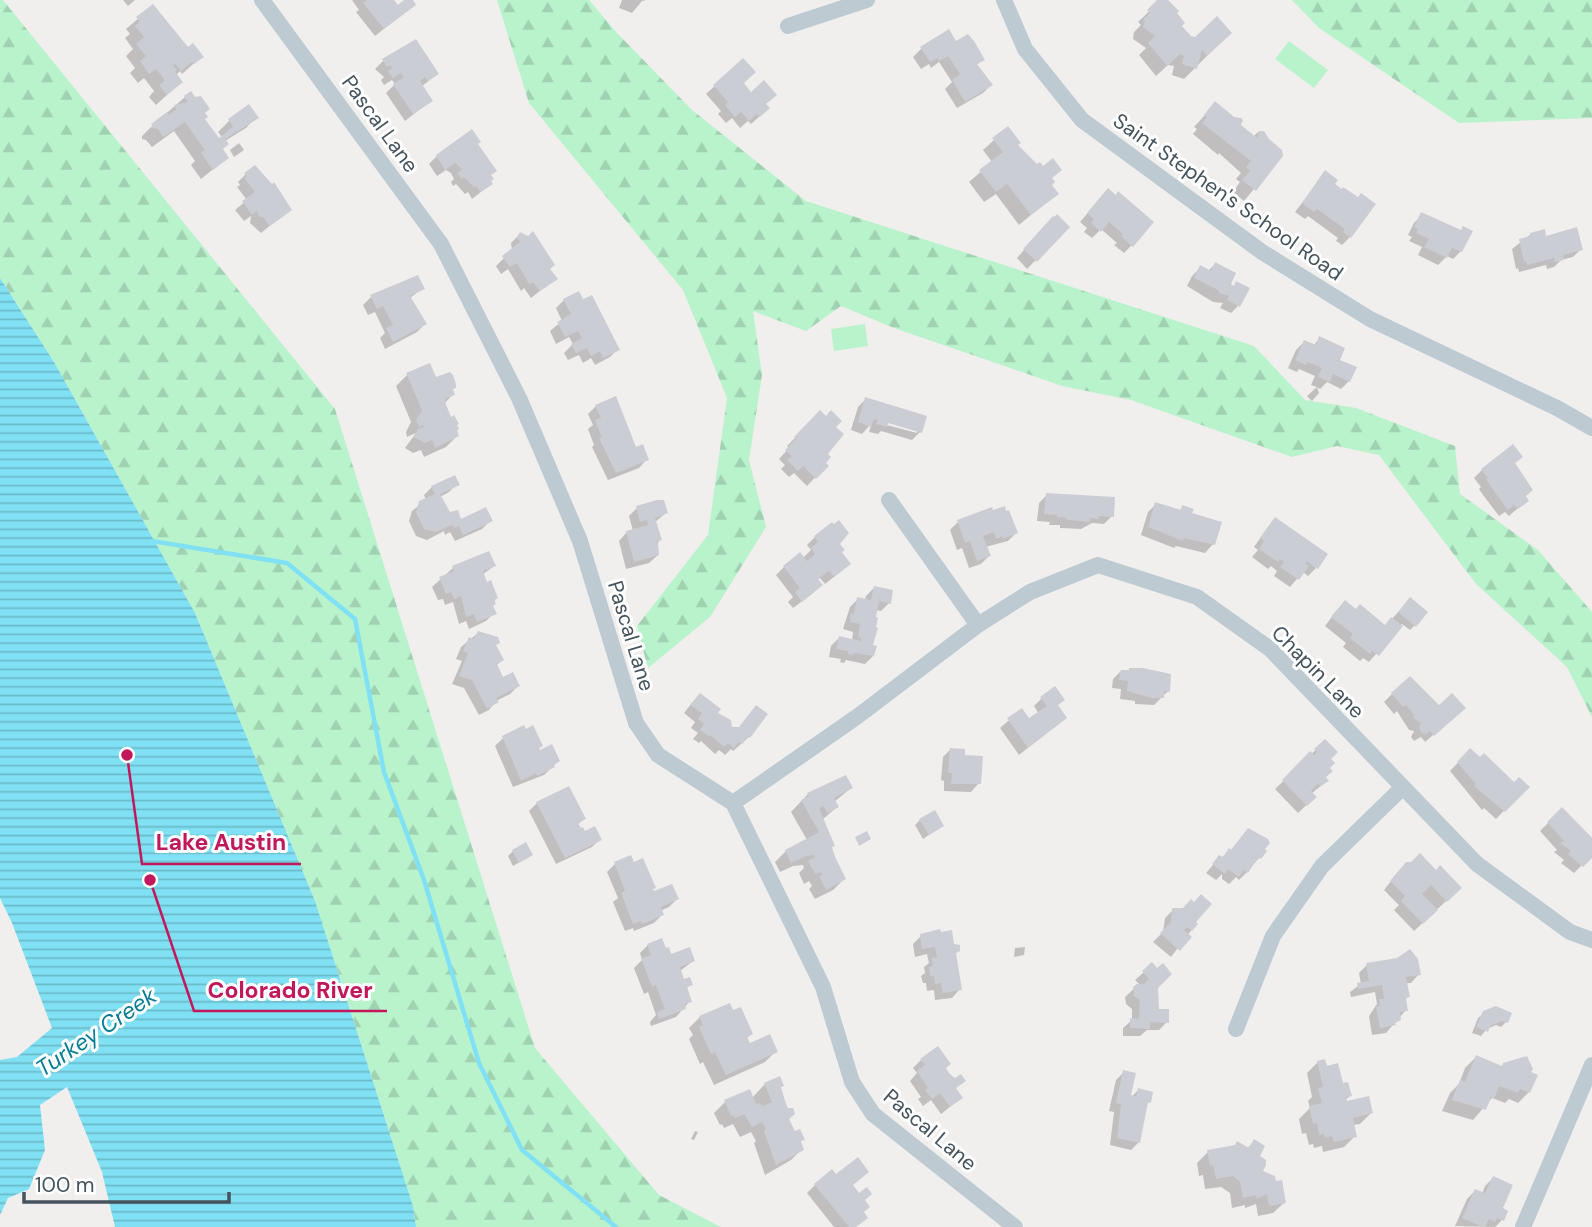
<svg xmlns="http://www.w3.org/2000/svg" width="1592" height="1227" font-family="'DM Sans',sans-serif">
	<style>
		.forest { fill: url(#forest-firs) }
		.park { fill: #b8f3cc }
		.water { fill: url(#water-rules) }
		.shadow { fill: #0003; fill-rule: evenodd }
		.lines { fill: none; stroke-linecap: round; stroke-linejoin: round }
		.stream { stroke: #81e1f4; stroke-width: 4.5 }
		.building { fill: #caced4 }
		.minor { stroke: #bdcad2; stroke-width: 16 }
		.labels { text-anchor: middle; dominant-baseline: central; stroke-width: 6; stroke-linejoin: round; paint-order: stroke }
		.street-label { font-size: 21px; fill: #45535e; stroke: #fff }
		.water-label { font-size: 23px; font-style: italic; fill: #037c94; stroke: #fff }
		.leader { fill: none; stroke: #c2185b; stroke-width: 2.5 }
		.callout-dot { fill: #c2185b; stroke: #fff; stroke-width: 2.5 }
		.callout-label { font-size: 23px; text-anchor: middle; font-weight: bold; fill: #c2185b; stroke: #fff; stroke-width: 6; stroke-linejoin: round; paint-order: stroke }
	</style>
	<defs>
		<pattern id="forest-firs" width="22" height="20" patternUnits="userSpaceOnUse" patternTransform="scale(1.75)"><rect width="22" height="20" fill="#b8f3cc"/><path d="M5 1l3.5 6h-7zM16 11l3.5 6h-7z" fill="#a0d2b2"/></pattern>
		<pattern id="water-rules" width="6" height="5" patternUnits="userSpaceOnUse" patternTransform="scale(1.75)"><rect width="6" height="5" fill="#81e1f4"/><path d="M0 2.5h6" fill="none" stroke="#6bb9c9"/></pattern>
	</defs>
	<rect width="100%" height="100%" fill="#f1eeee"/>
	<path class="forest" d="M0,0H3L335,409L535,1048L659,1195L721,1227H416L413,1206L315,901L195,613L54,362L0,278Z
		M497,0H589L617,33L692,110L806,201L1254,346L1305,400L1356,408L1455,446L1460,494L1538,550L1592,612V717L1567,667L1476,584L1379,455L1337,446L1292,457L1131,400L1062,386L894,328L841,306L806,331L753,311L762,375L749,460L766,527L710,617L648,668L637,626L708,535L727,398L683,290L529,103Z
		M1292,0H1592V118L1459,123L1319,28Z"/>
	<path class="park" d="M1289,41L1328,70L1314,88L1275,59Z
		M865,324L868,346L834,351L831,329Z"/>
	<path class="water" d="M0,278L54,362L195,613L315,901L413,1206L416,1227H115L102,1172L67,1087L40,1105L45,1150L29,1189L8,1198L0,1215V1060L17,1057L52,1028L12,923L0,898Z"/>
	<path class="shadow" d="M123,0H135L128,6Z
		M352,0H392L397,7L411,0L414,5L375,36L356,12L359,10Z
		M622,0H646L642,1L632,13L619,8Z
		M1161,0H1163L1180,27L1190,37L1219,44L1184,79L1172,75L1174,66L1168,65L1156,76L1139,55L1146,48L1133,39L1134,32L1141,25L1138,22Z
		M153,6L187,49L201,57L182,74L180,71L177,74L181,82L156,105L149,97L154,91L144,78L138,83L130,73L135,68L126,56L133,49L125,38L130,34L126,29Z
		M415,41L437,74L421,87L430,101L405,121L386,93L395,84L392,80L384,85L381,80L384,77L375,69L383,61Z
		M956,44L982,59L976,66L991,85L983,93L957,108L945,89L952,82L939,62L931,68L929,64L921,69L913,57L921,49Z
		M743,60L742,84L764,105L760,116L751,124L748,121L740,128L732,118L726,123L718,114L721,111L706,94Z
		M185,97L203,114V119L218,140L222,137L218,132L229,121L256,117L246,128L225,141L221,150L227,158L201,179L191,165L195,161L174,131L152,147L146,140L142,139V136L153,125Z
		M1215,104L1253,137L1258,132L1263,133L1281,156L1244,201L1233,192L1240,182L1236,179L1241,173L1219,153L1218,155L1193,134L1197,129L1194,127Z
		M994,140L1026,159L1051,179L1050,185L1057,193L1019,225L996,194L984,202L969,182L992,162L983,150Z
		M239,143L244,150L234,157L230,150Z
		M476,144L491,184L472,199L468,192L465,194L456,184L453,186L451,182L454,179L451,173L446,170L437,176L429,164L437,156Z
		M1325,173L1333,184L1350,237L1342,245L1336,241L1338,238L1308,216L1305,219L1295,212Z
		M246,174L290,209L261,233L250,223L251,216L244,221L235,210L247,200L237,187L240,185L238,182Z
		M1100,199L1132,245L1124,253L1114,245L1117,243L1101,229L1092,238L1084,232L1087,228L1080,222Z
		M1422,215L1461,251L1453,259L1447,256L1438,265L1418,255L1422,247L1409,241L1412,237L1408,235L1414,223Z
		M1045,226L1068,227L1027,269L1017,258Z
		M1531,234L1545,238L1581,249L1573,257L1561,260L1554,267L1547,269L1546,265L1519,272L1518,268L1516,269L1512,249Z
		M519,235L555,279L531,298L524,288L521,291L508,269L501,274L496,266L512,250L511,243Z
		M1215,264L1239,305L1231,313L1220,308L1223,303L1213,302L1187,286L1192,276L1200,268L1208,271Z
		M423,288L409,299L425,324L417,332L385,349L380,338L385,333L375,312L368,315L363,305L371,297Z
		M564,300L618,349L610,357L595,365L591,358L583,363L579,355L568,360L564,353L573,344L569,337L556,344L550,331L562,321L556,308Z
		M1320,338L1338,360L1349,381L1341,389L1327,382L1320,389L1317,387L1319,393L1312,401L1307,396L1317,387L1311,385L1315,376L1299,369L1297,372L1288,368L1296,350L1304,342L1313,346Z
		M407,375L435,380L452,390L453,394L444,404L457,436L446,447L424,457L421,450L413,453L405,448L416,433L407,437L406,432L411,422L396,386Z
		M866,399L924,417L920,432L912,440L881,431L878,434L869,432L872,423L862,434L851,430L858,407ZM880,419L917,430V433L879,423Z
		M596,406L635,449L647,459L639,468L608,480L592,447L594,445L588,429L593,425L588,414Z
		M820,413L834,427L823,463L826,466L807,486L794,473L789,477L781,469L785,465L779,459L789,448L787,446Z
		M1514,464L1527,500L1509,516L1505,512L1499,516L1483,495L1479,489L1481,487L1474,478L1482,470Z
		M457,484L449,492L440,497L449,514L461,521H490L482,529L455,541L450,532L445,535L444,531L427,540L416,536L409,521L412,511L426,500L424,495L432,487Z
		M1047,495L1112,516L1104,524L1092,523L1081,529L1060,528V525H1049L1050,522L1037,521L1039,503Z
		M1156,504L1179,511L1183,507L1213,544L1205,553L1176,546L1174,548L1141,535L1148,512Z
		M637,508L666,513L655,522L660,540L657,544L658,555L649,563L626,569L619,541L627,532L633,531L629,516Z
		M958,522L1016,533L1008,541L985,547L989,556L981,564L969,568L962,548L957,550L950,530Z
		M1268,527L1316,568L1308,576L1303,572L1290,587L1274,576L1277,571L1271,566L1268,569L1252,557L1258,550L1254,547Z
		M815,537L840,553V572L825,584L820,578L817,580L813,593L793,608L788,602L793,597L776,575L784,567L803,558L811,550L807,545Z
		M494,566L482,575L496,598L492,606L494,613L486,621L469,629L466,621L459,624L453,602L445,605L443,599L438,600L432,587L453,568Z
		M874,588L889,603L881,611L875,610L870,646L873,656L865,664L846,660L844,663L840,662L841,659L829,657L831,646L839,638L852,641L853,632L843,629L850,607L858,599L865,600L866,596Z
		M1405,605L1415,625L1410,630L1402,624L1369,662L1363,658L1360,661L1343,647L1346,643L1325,626L1337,610L1356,611L1384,627Z
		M478,633L495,646L502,660L496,666L503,679L518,686L510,694L496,701L489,710L479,715L464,688L452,684L462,661L456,659L461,647Z
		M1121,671L1168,691L1154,705L1135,704V701L1120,699L1121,689L1112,688L1113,679Z
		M1392,694L1439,707L1455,716L1425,742L1421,737L1414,741L1411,737L1414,731L1409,730L1397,711L1394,714L1384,702Z
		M1042,698L1056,706L1065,718L1019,755L1000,728L1021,710L1028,721L1039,714L1034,706Z
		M692,703L715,714L730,729H738L766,714L749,737L733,751L731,749L725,755L719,750L715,754L701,741L699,743L693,739L698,733L691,728L695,722L684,713Z
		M523,727L537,749L558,761L544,775L513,787L495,746L503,738Z
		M1325,741L1329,759L1324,777L1327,781L1312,793L1315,797L1298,813L1275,789Z
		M951,749L979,783L971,792L944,791V781L941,780L943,757Z
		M1470,750L1514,785L1527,787L1496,819L1484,808L1482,810L1450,771Z
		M851,788L834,802L837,807L822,820L831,848L844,879L833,890L815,899L809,889L812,886L809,881L804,884L799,873L804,868L803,865L793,866L780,872L775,862L786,851L807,840L791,812L808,794Z
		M537,803L584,819L577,825L580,830L600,839L592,847L556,864L529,811Z
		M1562,809L1592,838V855L1574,873L1561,863L1564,860L1554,852L1557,850L1540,831Z
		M920,820L942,826L923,839L915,825Z
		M1248,830L1265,851L1247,872L1239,880L1236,877L1229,884L1222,879V874L1216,880L1206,873L1220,857L1221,858L1230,851Z
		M513,851L531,855L513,866L508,856Z
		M615,864L651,890L653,894L677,899L669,907L660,911L662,915L654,923L634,931L633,928L625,931L613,902L618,898L607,872Z
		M1398,872H1436L1460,888L1414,931L1394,910L1399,905L1384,890Z
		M1173,910L1196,924L1171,957L1153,942L1163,932L1165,918Z
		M921,936L954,954L960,989L952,998L935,1000L934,990L927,991L926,983H923L921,976L925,973L924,967L929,963L927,954L915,957L913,944Z
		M648,945L670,956L693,961L680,971L683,981L691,984L686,989L690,1001L676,1017L651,1026L650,1022L656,1015L648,992L644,994L634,968L642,960L640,953Z
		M1025,947L1024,955L1014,957L1015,948Z
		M1152,965L1156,987L1157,1010L1167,1022L1159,1030H1147L1140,1036H1123V1028L1132,1020V1009L1126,1004L1125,997L1139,984L1135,980Z
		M1367,965L1419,974L1411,983H1406L1408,996L1405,1000L1406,1010L1386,1033L1372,1035L1369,1016L1377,1004L1375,992L1351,997L1350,992L1361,984L1359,973Z
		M1484,1013L1506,1022L1501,1027L1496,1025L1487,1029L1481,1036L1472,1033L1478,1018Z
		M700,1017L751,1034L746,1039L749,1046L776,1051L765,1062L714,1085L703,1062L700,1064L689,1039L693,1035L689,1028Z
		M1476,1057L1501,1067L1529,1092L1518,1103L1509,1099L1505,1103L1492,1098L1473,1120L1442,1111L1450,1093L1459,1084L1465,1068Z
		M921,1060L944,1069L961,1098L941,1114L931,1100L923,1106L918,1099L921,1097L910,1081L917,1073L913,1068Z
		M1318,1062L1325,1068L1350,1096L1345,1100L1371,1113L1360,1124L1353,1125L1355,1136L1344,1147L1323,1152L1322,1146L1314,1148L1313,1144L1309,1145L1306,1133L1302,1134L1299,1119L1310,1108L1308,1101L1312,1097L1307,1073Z
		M1124,1072L1129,1100L1138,1090L1149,1102L1145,1106L1139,1142L1131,1150L1110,1145L1114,1112L1109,1111L1116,1080Z
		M765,1084L779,1088L788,1119L802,1149L791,1160L765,1175L754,1143L756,1141L751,1132L740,1137L733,1124L724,1128L722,1124L720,1125L714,1113L725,1102L752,1098Z
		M695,1131L698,1132L694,1140L691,1139Z
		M1254,1141L1260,1172L1285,1202L1273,1213L1258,1216L1256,1204L1245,1208V1205L1232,1208L1230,1193L1221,1187L1205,1189L1203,1175L1199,1176L1197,1163L1208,1152L1247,1149Z
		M1493,1178L1502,1220L1495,1227L1455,1226L1467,1199L1475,1191L1482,1194L1485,1186Z
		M815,1185L851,1186L863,1201L862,1213L856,1227H834L807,1193Z"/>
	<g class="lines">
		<path class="stream" d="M152,541L287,563L355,619L384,772L424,880L479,1063L522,1150L616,1227"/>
	</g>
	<path class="building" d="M367,0H394L398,5L404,0H413L416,5L384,29L363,3Z
		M1157,0H1168L1179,11L1177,13L1185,23L1182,26L1191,36L1195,37L1217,16L1232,33L1207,56L1202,50L1197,69L1182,64L1184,56L1180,54L1167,66L1148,43L1155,36L1143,27L1145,21L1143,19L1150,13L1147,10Z
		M153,4L188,47L193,43L204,57L194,64L192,62L181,71L175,64L173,65L177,70L175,72L183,82L167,95L159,85L165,80L156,69L149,74L140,61L146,56L136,44L144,37L135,26L140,22L136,17Z
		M949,29L956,41L968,34L974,41L985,60L977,64L993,85L965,102L952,80L960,74L948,56L939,61L937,58L930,62L920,47Z
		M416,39L439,74L428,81L425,77L420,81L433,101L413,114L393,84L404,77L401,73L393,78L388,71L392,68L390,65L387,67L382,59Z
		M743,58L756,72L744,83L751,92L764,80L777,95L766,104L770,108L760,117L757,114L749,121L741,112L735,117L725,105L728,102L713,85Z
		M191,91L195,97L201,96L210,109L205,113L208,117L205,119L219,138L233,127L228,119L249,104L259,118L225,139L229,144L223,149L229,158L213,170L201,153L205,150L185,122L163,137L158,129L150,128L153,126L151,124L167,112L169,115L177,109L174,105L188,102L184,96Z
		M1215,101L1234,117L1241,118L1243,120L1241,125L1257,138L1259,131H1264L1269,139L1282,150L1283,156L1256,191L1242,180L1250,171L1246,167L1251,161L1202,123L1207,117L1204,115Z
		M1008,126L1021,143L1018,145L1037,164L1040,162L1043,166L1053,158L1062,170L1052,178L1055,182L1052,185L1059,194L1031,215L1007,184L996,192L979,170L1003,152L992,138Z
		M472,129L481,142L478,144L497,171L491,175L494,179L491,181L493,184L481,192L476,186L474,187L464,177L462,179L457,173L462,170L458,165L455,163L445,170L436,155Z
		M255,165L272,184L274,182L292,210L270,226L263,217H259L257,211L252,215L242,201L255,192L244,178L247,176L244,173Z
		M1325,170L1338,180L1335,184L1342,189L1343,187L1358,197L1361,193L1376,204L1351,238L1343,232L1345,229L1317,209L1314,212L1302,203Z
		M1108,188L1116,195L1118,191L1154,222L1133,247L1121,236L1123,234L1109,222L1101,232L1091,223L1094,219L1087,213Z
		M1421,212L1461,230L1463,226L1473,231L1462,252L1452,248L1447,258L1424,247L1429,239L1416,233L1418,229L1414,227Z
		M1057,214L1070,227L1037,262L1023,249L1053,216L1054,217Z
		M1577,227L1583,250L1563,255L1564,260L1555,262L1554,258L1527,265L1526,261L1524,262L1519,239L1531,236L1530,233L1545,229L1546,236Z
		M533,231L555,265L550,269L558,279L540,291L533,282L529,284L517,263L510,267L502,256L520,242L517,237L520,232L528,236Z
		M1215,262L1236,273L1231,284L1234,286L1236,281L1250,288L1240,307L1227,300L1229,296L1219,293L1218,290L1194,278L1200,265L1211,271Z
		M418,275L425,289L410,296L427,324L393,342L386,328L393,325L383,306L377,309L370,295Z
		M579,291L583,299L592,295L620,350L603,358L600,351L591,356L587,348L576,353L571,344L582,338L578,331L565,337L557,322L571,314L563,299Z
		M1319,336L1345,348L1340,360L1357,367L1350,382L1333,374L1330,382L1318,377L1322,368L1308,362L1306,365L1295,360L1304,340L1316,345Z
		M430,363L436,377L450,372L453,375L456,384V388L453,389L455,395L446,398L445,402L451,417L454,415L459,424L457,425L459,429L457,430L459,436L435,448L432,440L425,443L414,437L418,429L424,427L423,425L419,427L416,420L422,410L406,373Z
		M616,396L636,447L643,444L649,460L616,473L599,438L602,437L595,420L601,418L595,405Z
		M865,397L927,416L922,433L888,423L887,427L876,424L878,420L874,419L871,427L858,422Z
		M820,410L826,416L831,410L842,421L836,427L844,434L828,454L831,457L826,463L829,466L816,479L803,466L798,471L787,460L792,456L785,450L796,439L794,437Z
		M1513,444L1523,457L1515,463L1533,490L1526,496L1529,501L1518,509L1514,505L1508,510L1491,487L1486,479L1488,478L1481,469Z
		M455,475L460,485L440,494L450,512L458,510L461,519L486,507L493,521L463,535L459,526L454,528L452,525L436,532L424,529L416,512L419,501L435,494L431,486Z
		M1046,493L1115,497L1114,517L1099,516V519L1090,518V522L1067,520V518L1057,517V515L1044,514Z
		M657,500H664L668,513L655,518L662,540L656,542L658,543L659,555L634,562L626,531L648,525L647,520L640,522L636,506Z
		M1155,502L1181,510L1182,505L1194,509L1192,513L1222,522L1215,545L1184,538L1183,541L1148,527Z
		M1005,506L1006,511L1009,510L1018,533L1003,539L1002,536L996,539L994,532L983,536L991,556L977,561L970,541L965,543L957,520L992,507L993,510Z
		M1275,517L1328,554L1318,569L1307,561L1305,564L1309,566L1299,580L1280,567L1284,562L1280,559L1278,562L1259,549L1264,541L1260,538Z
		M839,520L849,533L840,544L845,550L842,552L851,564L834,577L829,571L818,579L823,585L802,602L795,592L800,588L783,566L800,552L807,561L815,554L811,548L818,542L814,536L832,522L834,524Z
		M489,551L496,566L483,571L487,582L491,580L498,598L494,600L496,604L493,606L497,614L477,622L474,614L466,617L461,596L454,599L451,592L446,594L439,577L454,571L452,566Z
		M874,586L893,590L891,604L879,601L876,617L878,618L876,627L878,628L873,645L877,646L874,656L854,653L853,655L848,654V651L836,649L839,636L861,641V638L858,637L860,624L850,622L851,613L854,614L857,597L871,600Z
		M1410,597L1428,612L1416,627L1398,612Z
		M1345,600L1356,609L1360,604L1385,625L1391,617L1403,626L1379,656L1372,651L1370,654L1350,638L1353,634L1331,617Z
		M478,631L498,637L500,643L496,645L504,660L497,664L503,677L513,672L520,686L496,698L499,702L487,709L472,680L459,676L468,653L463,651L469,637L474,639Z
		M1129,668H1143L1171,674L1170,692L1164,691V698H1151L1127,691L1128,681L1119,680L1121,670H1129Z
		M1410,676L1439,705L1452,693L1466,708L1434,736L1430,731L1426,734L1422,733L1419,728L1421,723L1413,718L1414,715L1406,705L1403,707L1391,693Z
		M1055,686L1065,700L1058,705L1067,718L1028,748L1007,718L1022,708L1029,718L1047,706L1040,697Z
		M700,693L721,709L718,713L731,720L732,727H739L756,705L768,714L750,738L749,736L742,744L739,742L734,748L728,743L724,747L710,735L709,736L700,730L704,724L698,719L702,713L690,705Z
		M524,725L526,729L533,725L543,746L539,748L540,750L552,744L560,761L554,765L555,767L537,776L536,773L521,781L502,736Z
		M1325,739L1338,752L1331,759L1335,763L1330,768L1333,771L1326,777L1329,781L1321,786L1318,784L1311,791L1317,797L1307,806L1282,780L1310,751L1314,755L1317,752L1314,749Z
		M950,748L965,749V755L983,756L981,784H951L952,773H948Z
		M1470,748L1480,757L1484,753L1514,782L1519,777L1530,787L1505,812L1474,786L1476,784L1457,762Z
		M846,775L853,788L834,798L839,807L827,813L824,806L819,808L835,846L832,847L835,857L846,879L826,890L819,876L822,875L821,872L815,874L808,861L815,857L814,855L806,856L791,863L785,850L819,832L801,800L809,796L807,793Z
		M569,786L586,819L578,823L581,828L583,827L585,831L595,826L602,840L565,858L536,802Z
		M1562,807L1592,838V858L1583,867L1568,854L1571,851L1560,843L1564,841L1547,822Z
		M935,810L944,826L929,835L919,819Z
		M1248,828L1268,839L1270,843L1265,849L1267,851L1261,859L1259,858L1255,862L1248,873L1244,870L1239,877L1228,869L1225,874L1212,864L1219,855L1223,857L1229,848L1231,850Z
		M867,831L871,839L859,846L855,837Z
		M526,842L533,855L519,863L512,850Z
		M1420,853L1436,870L1440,865L1462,888L1447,902L1431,885L1422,894L1438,910L1423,924L1401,901L1405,896L1390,881L1406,862H1411Z
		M631,855L634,862L643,858L656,888L653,889L654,891L672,884L679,899L661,907L664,915L642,924L641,921L633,924L621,893L625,891L614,862Z
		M1201,894L1212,904L1196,922L1198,924L1192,931L1187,927L1184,930L1192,937L1180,951L1160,933L1171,922L1172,908H1183L1191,899L1194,902Z
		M940,929L941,932L952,930L954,944L960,945V951L956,953L962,990L943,993L941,983L935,984L934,976H930L929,967L933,966L931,958L937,957L935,947L922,949L920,934Z
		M662,938L666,948L669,947L671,954L690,947L695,961L680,967L684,979L690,977L693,985L687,987L692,1002L685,1004L686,1009L659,1019L657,1012L665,1009L656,985L652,987L641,958L651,955L647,944Z
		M1410,949L1418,959L1421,975L1406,977L1410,997L1406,998L1408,1011L1400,1012L1401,1020L1395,1023L1396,1025L1380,1028L1376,1007L1380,1006L1379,999H1384L1382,985L1358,989L1357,983L1369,981L1366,963L1397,958Z
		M1152,962L1157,968L1163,963L1172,974L1158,988L1159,1009H1169V1023L1150,1022V1029L1130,1028V1018L1139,1019L1140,1000L1134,996L1133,987L1137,984H1144L1149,979L1142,971Z
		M730,1003L733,1010L741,1007L753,1034L747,1037L750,1043L770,1034L778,1052L726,1075L715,1052L711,1054L699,1027L703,1025L699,1016Z
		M1496,1006L1512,1013L1508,1023L1502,1021L1490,1026L1488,1032L1476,1027L1483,1011Z
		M938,1046L951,1064L946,1068L949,1073L955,1078L961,1074L966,1081L956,1088L963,1098L950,1107L940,1093L932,1099L925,1090L928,1088L917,1071L925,1065L920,1059Z
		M1476,1055L1502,1066L1503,1063L1527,1056L1533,1069L1531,1072L1538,1075L1530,1093L1520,1089L1518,1093L1499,1086L1494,1099L1491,1097L1486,1110L1452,1100L1460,1080L1465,1082Z
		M1325,1059L1327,1066L1338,1063L1343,1083L1348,1082L1352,1096L1346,1097L1347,1101L1369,1096L1373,1113L1353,1118L1357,1137L1334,1142L1332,1136L1325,1138L1324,1134L1319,1135L1317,1123L1313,1124L1309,1106L1322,1103L1318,1088L1323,1087L1317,1061Z
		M1123,1070L1136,1073L1131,1095L1136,1096L1138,1088L1153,1092L1151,1103L1148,1102L1140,1143L1117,1138L1121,1104L1116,1103Z
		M780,1076L784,1086L781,1087L786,1104L788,1108H793L795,1114L789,1119L795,1131L800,1129L805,1140L801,1141L804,1150L776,1165L764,1131L766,1129L762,1122L752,1127L744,1114L735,1118L733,1115L731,1116L724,1100L750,1089L756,1104L759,1103L763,1106L772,1102L764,1083Z
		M1254,1139L1265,1146L1260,1156L1266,1160V1165L1263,1171L1275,1176L1276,1181L1282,1180L1286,1203L1269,1206L1267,1194L1256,1199V1195L1243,1198L1240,1182L1233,1176L1216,1179L1213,1165L1210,1166L1207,1150L1235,1145L1237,1141L1249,1148Z
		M858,1157L869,1172L853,1185L859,1193L867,1187L872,1194L865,1200L870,1207L864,1212L868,1218L856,1227H849L814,1184L832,1169L836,1174Z
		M1493,1176L1513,1185L1503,1208L1508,1211L1504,1221L1497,1218L1495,1222L1489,1219L1485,1227H1483L1462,1218L1475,1189L1485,1193Z"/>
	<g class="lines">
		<path class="minor" d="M262,0L441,244L519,398L580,541L636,723L658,755L733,803L823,987L852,1082L873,1114L1015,1227
			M1004,0L1025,49L1082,120L1262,252L1370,319L1557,408L1592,428
			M788,26L867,0
			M889,500L978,625
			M733,803L858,716L978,625L1030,592L1098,565L1197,597L1270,649L1477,864L1570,932L1592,940
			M1236,1029L1273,936L1322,866L1402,788
			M1523,1227L1592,1065"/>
	</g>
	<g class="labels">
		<g class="street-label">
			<text transform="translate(380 124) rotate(54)">Pascal Lane</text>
			<text transform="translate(1228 197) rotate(35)">Saint Stephen's School Road</text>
			<text transform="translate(631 636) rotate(73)">Pascal Lane</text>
			<text transform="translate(1318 672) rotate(45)">Chapin Lane</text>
			<text transform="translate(930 1130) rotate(40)">Pascal Lane</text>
		</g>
		<g class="water-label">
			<text transform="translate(96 1032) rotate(-34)">Turkey Creek</text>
		</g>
	</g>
	<path class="leader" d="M127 755L142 864H301M150 880L194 1011H387"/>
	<g class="callout-dot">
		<circle cx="127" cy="755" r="7"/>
		<circle cx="150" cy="880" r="7"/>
	</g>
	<g class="callout-label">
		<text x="221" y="850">Lake Austin</text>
		<text x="290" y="998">Colorado River</text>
	</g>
	<path d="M24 1192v10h205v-10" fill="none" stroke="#45535e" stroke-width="3.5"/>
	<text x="35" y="1192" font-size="21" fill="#45535e" stroke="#ffffff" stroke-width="5" paint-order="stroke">100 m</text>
</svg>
